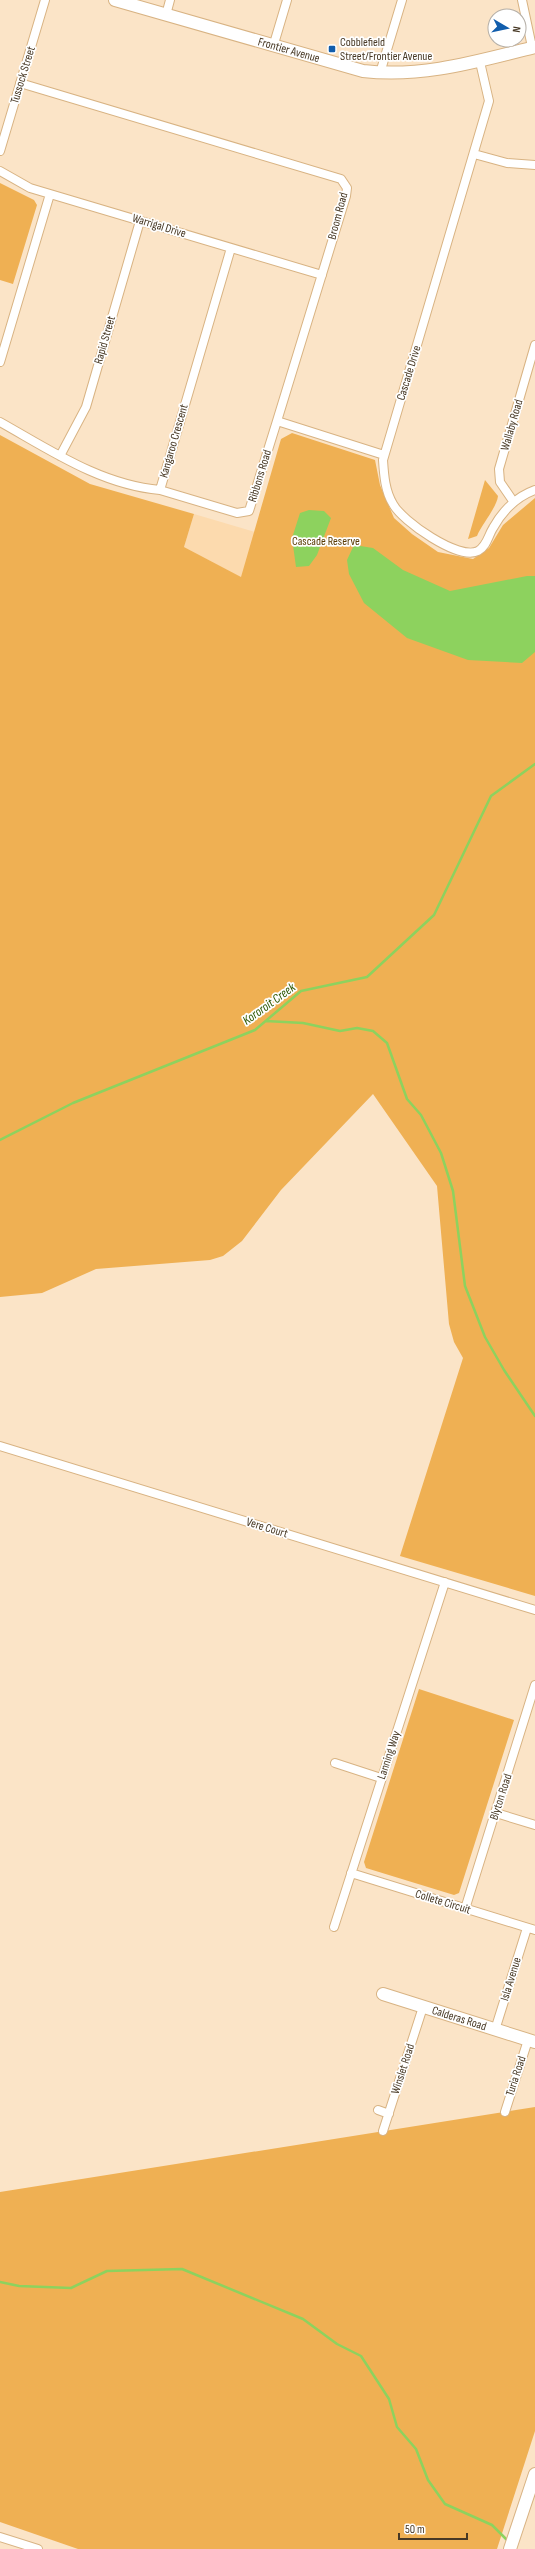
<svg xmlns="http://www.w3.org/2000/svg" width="535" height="2549" font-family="'Sofia Sans Condensed',sans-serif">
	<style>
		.built { fill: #fcdaae }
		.green { fill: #efb053 }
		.water { fill: #8dd25e }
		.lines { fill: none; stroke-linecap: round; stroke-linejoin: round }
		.stream { stroke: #8dd25e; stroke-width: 2.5 }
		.street-casing { stroke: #d8b383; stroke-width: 10 }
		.secondary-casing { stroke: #d8b383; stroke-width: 14 }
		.street { stroke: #fff; stroke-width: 8 }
		.secondary { stroke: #fff; stroke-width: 12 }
		.poi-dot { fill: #115dac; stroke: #fff; stroke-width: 1.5 }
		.labels { text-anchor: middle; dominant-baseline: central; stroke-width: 3.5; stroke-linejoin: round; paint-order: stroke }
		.poi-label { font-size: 12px; fill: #473824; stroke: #fff; text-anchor: start }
		.street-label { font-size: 12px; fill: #473824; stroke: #fff }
		.park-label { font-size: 12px; fill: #593a02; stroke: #fff }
		.water-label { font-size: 13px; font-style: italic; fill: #2e5803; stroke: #fff }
	</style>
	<rect width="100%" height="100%" fill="#fbe4c7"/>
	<path class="built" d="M194,514L255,532L242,578L184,547Z"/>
	<path class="green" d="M0,183L34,200L37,205L13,284L0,280Z
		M292,433L375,460L380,485L394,518L412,534L438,552L473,559L489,548L503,525L535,498V1596L400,1556L463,1358L454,1342L449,1324L437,1186L373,1094L281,1190L242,1241L223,1256L210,1260L96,1269L42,1293L0,1297V435L90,484L194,514L184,547L241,577L281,439Z
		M485,480L498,496C497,507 482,524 477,536L468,539Z
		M419,1689L514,1720L459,1893L454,1895L366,1868L364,1862Z
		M535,2107V2431L497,2549H78L0,2522V2192Z"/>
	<path class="water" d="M309,510L324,511L331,518L317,555L309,566L296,567L292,538L300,513Z
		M354,545L373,548L403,570L450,591L527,576H535V652L522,663L468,660L407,638L364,603L349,574L347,560Z"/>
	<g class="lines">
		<path class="stream" d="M266,1021L303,1023L340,1031L357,1028L373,1031L387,1043L407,1099L421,1115L441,1153L453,1191L465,1286L485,1337L504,1370L535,1416
			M0,1140L73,1103L255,1030L301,991L367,977L434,915L491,796L535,764
			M0,2282L19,2286L71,2288L107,2271L182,2269L303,2319L337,2344L361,2356L389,2399L397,2427L416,2449L428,2480L445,2504L492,2525L508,2541"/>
		<defs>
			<path id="street" d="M522,0L532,47
				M166,15L170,0
				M273,47L287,0
				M480,62L489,101L383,460C384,475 385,491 393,504C402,521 459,561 478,551C487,546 488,536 493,528C503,510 516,497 535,490
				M380,73L402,0
				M20,83L341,179L347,188L346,196L277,421L384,455
				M0,151L45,0
				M474,154L507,163L535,165
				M0,171L30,188L322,275
				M0,362L50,194
				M0,422C50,450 101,485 160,490L231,248
				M60,456L86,407L140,221
				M160,490L237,513L249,511L277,421
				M513,501L500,482L499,469L535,345
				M0,1446L535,1610
				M335,1763L381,1778
				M496,1813L535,1825
				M351,1873L535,1930
				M465,1909L535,1685
				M334,1927L445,1582
				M495,2030L527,1928
				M378,2110L389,2114
				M505,2112L528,2040
				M383,2131L423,2007
				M0,2537L38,2549"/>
			<g id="secondary">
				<path id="s1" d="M115,0L363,71C423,78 478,61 535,47"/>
				<path id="s2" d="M383,1994L535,2042"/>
				<path d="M510,2549L535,2474"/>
			</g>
		</defs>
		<use href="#street" class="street-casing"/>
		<use href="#secondary" class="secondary-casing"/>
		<use href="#street" class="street"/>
		<use href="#secondary" class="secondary"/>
	</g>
	<rect class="poi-dot" x="328" y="45" width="8" height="8" rx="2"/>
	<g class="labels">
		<g class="poi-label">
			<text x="340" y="42">Cobblefield<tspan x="340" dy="14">Street/Frontier Avenue</tspan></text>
		</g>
		<g class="street-label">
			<text stroke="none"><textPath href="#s1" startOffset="181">Frontier Avenue</textPath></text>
			<text transform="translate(23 75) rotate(-73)">Tussock Street</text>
			<text transform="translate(338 216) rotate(-75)">Broom Road</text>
			<text transform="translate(159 226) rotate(17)">Warrigal Drive</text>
			<text transform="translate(105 340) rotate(-74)">Rapid Street</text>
			<text transform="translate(409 373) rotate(-73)">Cascade Drive</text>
			<text transform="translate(512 425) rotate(-74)">Wallaby Road</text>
			<text transform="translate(174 441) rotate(-74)">Kangaroo Crescent</text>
			<text transform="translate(260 476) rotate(-73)">Ribbons Road</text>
			<text transform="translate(267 1528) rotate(17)">Vere Court</text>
			<text transform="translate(389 1755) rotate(-72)">Lanning Way</text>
			<text transform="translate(501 1797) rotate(-72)">Blyton Road</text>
			<text transform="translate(443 1902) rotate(17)">Collete Circuit</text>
			<text transform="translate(511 1979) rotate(-73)">Isla Avenue</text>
			<text stroke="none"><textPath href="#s2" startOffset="80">Calderas Road</textPath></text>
			<text transform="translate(403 2069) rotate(-72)">Winslet Road</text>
			<text transform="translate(516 2076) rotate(-72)">Turia Road</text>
		</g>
		<g class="park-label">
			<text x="326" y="541">Cascade Reserve</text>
		</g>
		<g class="water-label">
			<text transform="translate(269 1004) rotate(-36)">Kororoit Creek</text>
		</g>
	</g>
	<g transform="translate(507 28) rotate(99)"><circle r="19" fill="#ffffff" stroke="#b5afa7"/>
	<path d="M0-3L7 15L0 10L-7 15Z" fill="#115dac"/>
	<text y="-6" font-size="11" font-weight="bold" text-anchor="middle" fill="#473824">N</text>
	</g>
	<path d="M399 2533v6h68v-6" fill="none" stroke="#473824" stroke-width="2"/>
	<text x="405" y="2533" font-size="12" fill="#473824" stroke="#ffffff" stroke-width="3" paint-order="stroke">50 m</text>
</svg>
